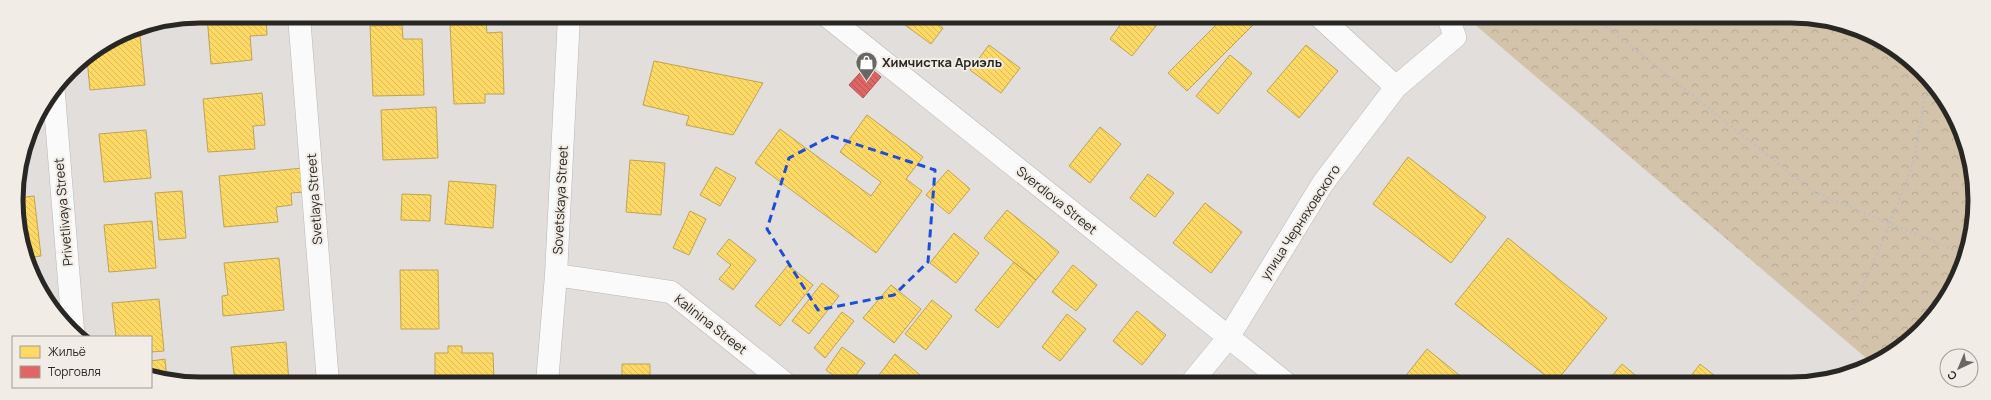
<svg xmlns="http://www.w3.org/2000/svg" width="1991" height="400" font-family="Manrope,sans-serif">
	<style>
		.forest { fill: url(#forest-crowns) }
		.homes { fill: url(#homes-back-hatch); stroke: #bfa452 }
		.shops { fill: url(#shops-back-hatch); stroke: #a95352 }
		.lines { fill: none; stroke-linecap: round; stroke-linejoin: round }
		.minor-casing { stroke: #bab8b6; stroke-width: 23 }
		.path { stroke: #c1bfbe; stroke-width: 2.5; stroke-dasharray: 2 3; stroke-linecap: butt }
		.minor { stroke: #fafafa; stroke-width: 22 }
		.marked { fill: none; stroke: #1d4ed8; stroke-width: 3; stroke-dasharray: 8 5; stroke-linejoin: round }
		.labels { text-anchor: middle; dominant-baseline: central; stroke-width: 4; stroke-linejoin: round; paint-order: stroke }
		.poi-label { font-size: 13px; font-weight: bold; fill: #292724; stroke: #f1ece5; text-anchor: start }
		.street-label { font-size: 13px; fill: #292724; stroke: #f1ece5 }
		.rim { fill: none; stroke: #292724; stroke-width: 5 }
	</style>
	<defs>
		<pattern id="forest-crowns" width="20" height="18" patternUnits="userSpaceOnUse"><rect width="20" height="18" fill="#d4c3ab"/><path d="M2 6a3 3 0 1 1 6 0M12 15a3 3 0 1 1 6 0" fill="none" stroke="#b6a893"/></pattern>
		<pattern id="homes-back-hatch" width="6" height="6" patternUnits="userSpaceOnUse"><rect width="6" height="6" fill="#ffd966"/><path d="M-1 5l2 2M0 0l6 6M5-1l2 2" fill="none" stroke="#dbba58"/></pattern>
		<pattern id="shops-back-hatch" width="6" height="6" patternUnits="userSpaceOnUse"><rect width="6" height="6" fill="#e06666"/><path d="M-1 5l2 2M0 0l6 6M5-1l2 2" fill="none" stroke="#b65454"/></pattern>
	</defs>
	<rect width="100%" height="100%" fill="#e1dedb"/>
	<path class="forest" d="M1466,17L1815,18L1883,41L1937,88L1969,152L1973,224L1956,281L1921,330L1872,363Z"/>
	<path class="homes" d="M207,16H266L267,35L250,36L252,60L211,64Z
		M911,17H928L943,28L931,44L905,25Z
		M1126,17H1163L1132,56L1110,39Z
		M1224,17H1261L1187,91L1168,73Z
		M486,22L487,33L502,32L504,94H485V103L454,104L450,24Z
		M402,25L403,39H422L424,95L373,96L370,26Z
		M140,35L145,85L90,90L87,59H97L96,52L120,36Z
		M989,45L1020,68L1001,93L970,70Z
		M1306,45L1338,71L1299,118L1267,91Z
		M1230,55L1252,73L1218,114L1196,96Z
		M654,61L763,83L733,135L686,125L689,116L643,105Z
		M262,93L265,125L253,126L255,149L208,152L203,99Z
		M436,107L438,158L383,160L381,110Z
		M867,115L923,157L906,179L922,191L876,253L755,163L780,129L871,196L881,182L840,152Z
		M1100,127L1121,144L1090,183L1069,166Z
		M146,130L151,178L104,182L99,134Z
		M1408,157L1486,217L1451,263L1373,204Z
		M630,160L665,163L661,215L626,212Z
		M716,167L736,178L720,206L700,195Z
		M303,168L305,192L291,193L292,205L276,207L278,222L224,227L219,176Z
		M948,170L970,189L949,214L926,195Z
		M1148,174L1174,193L1155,217L1130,198Z
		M449,181L496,185L493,228L445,224Z
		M182,191L186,238L159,240L155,193Z
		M402,194L431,195L430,221L401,220Z
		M34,196L41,256L26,258L18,198Z
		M1205,203L1242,232L1211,273L1173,243Z
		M1007,210L1059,252L1036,280L984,238Z
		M690,211L706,219L689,255L673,248Z
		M152,221L156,268L109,272L104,225Z
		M954,233L979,253L956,283L930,263Z
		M1508,238L1607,318L1555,383L1455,304Z
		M729,239L756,260L733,290L719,279L731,265L717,254Z
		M279,258L284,310L223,316L222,296L228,295L224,263Z
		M1014,262L1036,280L998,328L975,310Z
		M788,265L813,285L780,326L755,306Z
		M1073,265L1097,285L1076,311L1052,292Z
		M400,270H438L439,329H401Z
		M822,283L839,296L809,334L792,321Z
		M891,285L921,309L894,343L863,318Z
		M159,299L164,351L151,352V337H116L112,303Z
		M932,300L952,316L926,350L905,334Z
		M1137,311L1166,335L1142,365L1113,341Z
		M842,312L854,321L825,358L814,348Z
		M1067,314L1086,329L1060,361L1042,347Z
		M286,342L289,383L235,382L231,347Z
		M448,346H462V353H493L494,383H435V353H448Z
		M842,347L865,363L850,383H844L826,370Z
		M1427,349L1469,383H1400Z
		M895,354L920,375L914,383H873Z
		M165,359L167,380L151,375V361Z
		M622,364H650V383H622Z
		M1622,364L1641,380L1638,383H1606Z
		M1700,364L1725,384H1685Z"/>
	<path class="shops" d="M867,65L881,77L863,98L849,85Z"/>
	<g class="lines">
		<defs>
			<path id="minor" d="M299,16L328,383
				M828,17L1286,383
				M1320,17L1396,87
				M54,94L73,330
				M556,275L671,292L785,383
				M547,383L556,275L569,16
				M1191,383L1228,338L1323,183L1396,87L1455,37L1448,17"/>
		</defs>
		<use href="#minor" class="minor-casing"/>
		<path class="path" d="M1594,17L1814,192L1964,254
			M1852,310L1890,224L1914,160L1928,80"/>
		<use href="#minor" class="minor"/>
	</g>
	<path class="marked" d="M831,136L935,170L928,262L894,295L818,310L767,229L789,158Z"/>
	<defs>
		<symbol id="shop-pin" viewBox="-11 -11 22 30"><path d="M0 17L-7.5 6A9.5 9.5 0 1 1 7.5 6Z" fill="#696764" stroke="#f1ece5"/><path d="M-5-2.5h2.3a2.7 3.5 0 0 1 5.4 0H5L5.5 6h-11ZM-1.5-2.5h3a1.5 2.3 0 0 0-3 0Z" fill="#fff"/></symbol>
	</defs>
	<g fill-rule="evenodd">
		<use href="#shop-pin" x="854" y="50" width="25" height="34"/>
	</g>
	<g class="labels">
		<g class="poi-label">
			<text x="882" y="62">Химчистка Ариэль</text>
		</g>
		<g class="street-label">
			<text transform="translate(314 199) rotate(-94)">Svetlaya Street</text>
			<text transform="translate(560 200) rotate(-87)">Sovetskaya Street</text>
			<text transform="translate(1057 200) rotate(39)">Sverdlova Street</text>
			<text transform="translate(63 212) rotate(-95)">Privetlivaya Street</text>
			<text transform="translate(1300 222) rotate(-57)">улица Черняховского</text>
			<text transform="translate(711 324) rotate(38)">Kalinina Street</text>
		</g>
	</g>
	<path d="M0 0H1991V400H0ZM200 23H1791A177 177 0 0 1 1968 200V200A177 177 0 0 1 1791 377H200A177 177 0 0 1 23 200V200A177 177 0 0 1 200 23Z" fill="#f1ece5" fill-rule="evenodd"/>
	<path class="rim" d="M200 23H1791A177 177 0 0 1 1968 200V200A177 177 0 0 1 1791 377H200A177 177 0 0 1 23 200V200A177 177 0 0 1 200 23Z"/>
	<rect x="12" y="336" width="140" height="52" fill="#f1ece5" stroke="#a19d98"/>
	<rect x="20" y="346" width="20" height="12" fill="#ffd966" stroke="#a19d98"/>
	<text x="48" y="356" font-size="12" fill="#292724">Жильё</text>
	<rect x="20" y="366" width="20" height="12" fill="#e06666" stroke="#a19d98"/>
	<text x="48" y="376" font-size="12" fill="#292724">Торговля</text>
	<g transform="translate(1959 368) rotate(224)"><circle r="19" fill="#f1ece5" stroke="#a19d98"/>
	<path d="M0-3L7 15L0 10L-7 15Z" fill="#696764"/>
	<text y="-6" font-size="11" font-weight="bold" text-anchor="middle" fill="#292724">С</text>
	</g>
</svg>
